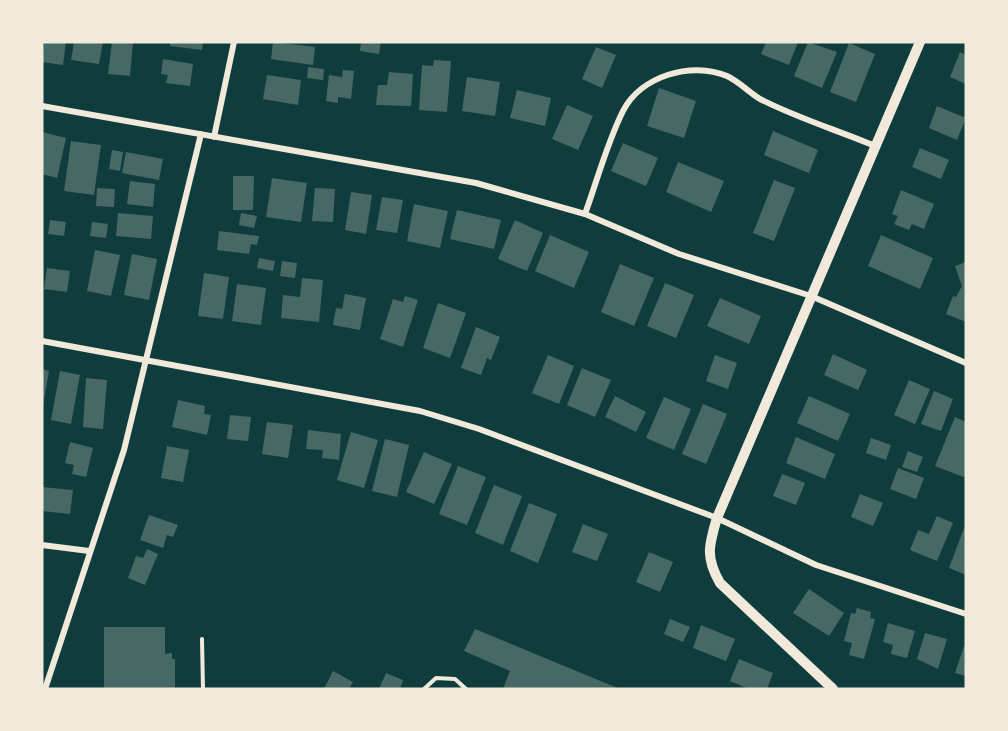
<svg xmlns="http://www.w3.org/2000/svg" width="1008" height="731" font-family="Raleway,sans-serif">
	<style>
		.building { fill: #486865 }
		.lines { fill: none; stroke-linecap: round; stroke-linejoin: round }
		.service { stroke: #f1e9da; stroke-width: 4 }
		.minor { stroke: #f1e9da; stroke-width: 6 }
		.tertiary { stroke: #f1e9da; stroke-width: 10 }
	</style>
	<rect width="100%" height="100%" fill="#0f3d3e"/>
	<path class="building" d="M44,42H66L63,65L42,62Z
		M74,42H103L99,64L71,60Z
		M112,42H133L130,76L108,74Z
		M170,42H203L202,50L170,46Z
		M273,42L315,47L313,65L271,59Z
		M361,42H381L379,54L360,51Z
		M766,42H798L789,65L761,54Z
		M808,42L837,52L822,88L794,76Z
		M849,43L875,54L856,102L830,92Z
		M596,47L616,55L602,88L582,79Z
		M960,52L966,55V84L950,77Z
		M163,59L193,64L190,86L166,83L168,75L161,74Z
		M434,60L451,61L447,112L419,110L422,65L433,66Z
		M308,67L324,69L323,80L307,78Z
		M343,70L354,71L351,99L338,97V103L326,101L329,75L342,77Z
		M389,72L413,74L411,106L376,105L378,85H387Z
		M267,75L301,80L298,105L263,99Z
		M467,77L500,82L495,116L462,111Z
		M659,88L696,101L684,138L647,126Z
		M517,90L551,98L545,126L510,118Z
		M567,105L593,116L578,150L552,139Z
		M937,106L966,118L957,140L929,128Z
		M773,131L818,150L809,173L764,155Z
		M42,132L66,138L57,178L42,174Z
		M71,141L101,145L94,195L64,191Z
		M623,143L658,158L646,186L611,171Z
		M920,148L949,160L941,179L912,167Z
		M112,150L123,152L120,171L109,169Z
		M126,152L163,159L159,180L122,173Z
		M678,162L724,181L711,212L666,192Z
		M233,176H254L253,210H233Z
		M272,178L307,183L301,222L266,217Z
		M774,180L795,188L774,241L753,233Z
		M130,181L155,184L153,207L127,204Z
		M97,188L115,189L114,207L96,206Z
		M315,188L335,189L333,222L312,221Z
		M901,190L934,204L924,229L912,224L909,230L894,224L898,216L892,214Z
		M351,192L372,195L366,234L345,230Z
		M382,197L403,200L397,233L376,230Z
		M414,204L448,211L440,248L407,241Z
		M457,210L501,220L494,249L450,239Z
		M118,213L153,216L151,239L116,236Z
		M241,213L257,216L254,228L239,225Z
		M50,220L66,222L64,236L48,234Z
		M515,220L543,233L527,271L498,259Z
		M92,222L108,224L106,238L90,236Z
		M219,231L259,236L257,245L251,244L249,254L217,250Z
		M550,235L589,252L574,288L535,271Z
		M881,235L933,258L920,289L868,266Z
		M95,250L120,255L111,296L87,291Z
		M132,254L157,259L149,300L124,295Z
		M259,258L275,261L273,271L257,268Z
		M282,261L297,263L295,278L280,276Z
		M966,262V322L946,314L953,296L956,297L962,286L955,266Z
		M620,264L654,278L634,326L601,312Z
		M47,268L70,271L67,292L44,289Z
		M204,273L229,277L223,319L198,316Z
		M302,278L323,280L319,322L281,318L283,295L300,297Z
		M665,283L694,295L676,338L647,326Z
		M237,284L266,288L261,325L232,321Z
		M345,294L366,298L360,330L333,325L336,308L342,309Z
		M405,296L418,300L403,347L380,339L393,299L403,302Z
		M720,298L761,316L749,344L707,326Z
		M438,303L466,313L450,358L423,348Z
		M476,327L500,337L491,360L487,358L481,375L461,368Z
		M833,354L867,370L858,390L824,375Z
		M548,355L574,366L559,404L532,393Z
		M715,355L737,363L728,389L706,381Z
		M582,368L611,380L595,417L567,405Z
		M42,369L49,371L43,406H42Z
		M60,371L80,375L71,424L51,420Z
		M86,378L107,380L103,429L83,427Z
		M909,380L930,389L915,424L894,415Z
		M934,391L953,399L941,431L921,424Z
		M615,396L646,412L636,432L605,417Z
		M809,396L850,414L838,441L797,423Z
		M664,397L691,409L674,450L646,438Z
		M178,400L205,406L204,414L211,415L207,435L172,427Z
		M703,404L727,414L706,464L682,454Z
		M230,415L251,417L248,441L227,439Z
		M955,417L966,422V478L935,466Z
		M267,422L293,425L288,458L262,454Z
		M308,430L341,434L339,460L322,458L323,450L306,449Z
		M351,432L378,440L364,488L337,480Z
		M796,437L835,454L825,479L786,463Z
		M871,438L891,445L886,460L866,453Z
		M385,439L409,445L397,497L372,491Z
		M70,442L93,448L86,477L72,474L74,465L65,463Z
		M167,446L189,450L183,482L161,478Z
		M908,451L923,457L917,472L902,467Z
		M424,452L452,464L434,504L406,492Z
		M458,466L486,477L467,525L439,514Z
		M898,468L924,478L916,499L890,489Z
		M782,474L805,483L796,505L773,496Z
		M494,485L522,496L503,545L475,533Z
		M42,487L73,490L70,514L42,511Z
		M860,494L883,503L873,526L851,517Z
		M529,503L557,514L538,563L510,551Z
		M149,515L178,525L173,537L167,535L163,548L140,540Z
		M937,516L953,523L937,561L910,550L918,530L929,534Z
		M966,523V575L949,568Z
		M583,524L608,534L597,561L572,552Z
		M147,549L158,554L145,585L128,578L136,556L143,558Z
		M649,552L673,562L660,592L636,582Z
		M809,589L844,613L829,636L793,613Z
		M857,608L871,612L870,618L875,619L864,659L849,655L852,643L844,641L851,613L855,614Z
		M670,619L690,627L683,642L664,634Z
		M888,623L915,631L907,658L891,654L893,645L883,642Z
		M701,625L735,639L726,661L693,648Z
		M104,627H165V654L172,653V659H175V689H104Z
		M475,629L620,689H503L510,671L464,651Z
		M925,633L947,639L938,669L917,659Z
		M964,646L966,647V676L955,673Z
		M739,659L773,673L767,689H749L730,681Z
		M333,671L353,682L349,689H324Z
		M386,673L403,680L400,689H379Z"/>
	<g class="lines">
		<path class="service" d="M202,639L203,689
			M424,689L436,678L455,679L466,689"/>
		<path class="minor" d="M42,106L476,183L585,214L679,254L811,296L966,363
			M214,137L234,42
			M585,214C597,181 607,143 623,111C641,76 691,61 727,76C740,82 748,92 760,99C797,118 837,130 875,146
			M42,341L420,411L479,429L717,518L816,565L966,614
			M42,545L89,551
			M45,689L124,450L201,134"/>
		<path class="tertiary" d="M833,689L720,583C705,557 709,545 717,518L920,42"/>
	</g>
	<rect width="1008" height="731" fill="none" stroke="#f1e9da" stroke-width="87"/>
</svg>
